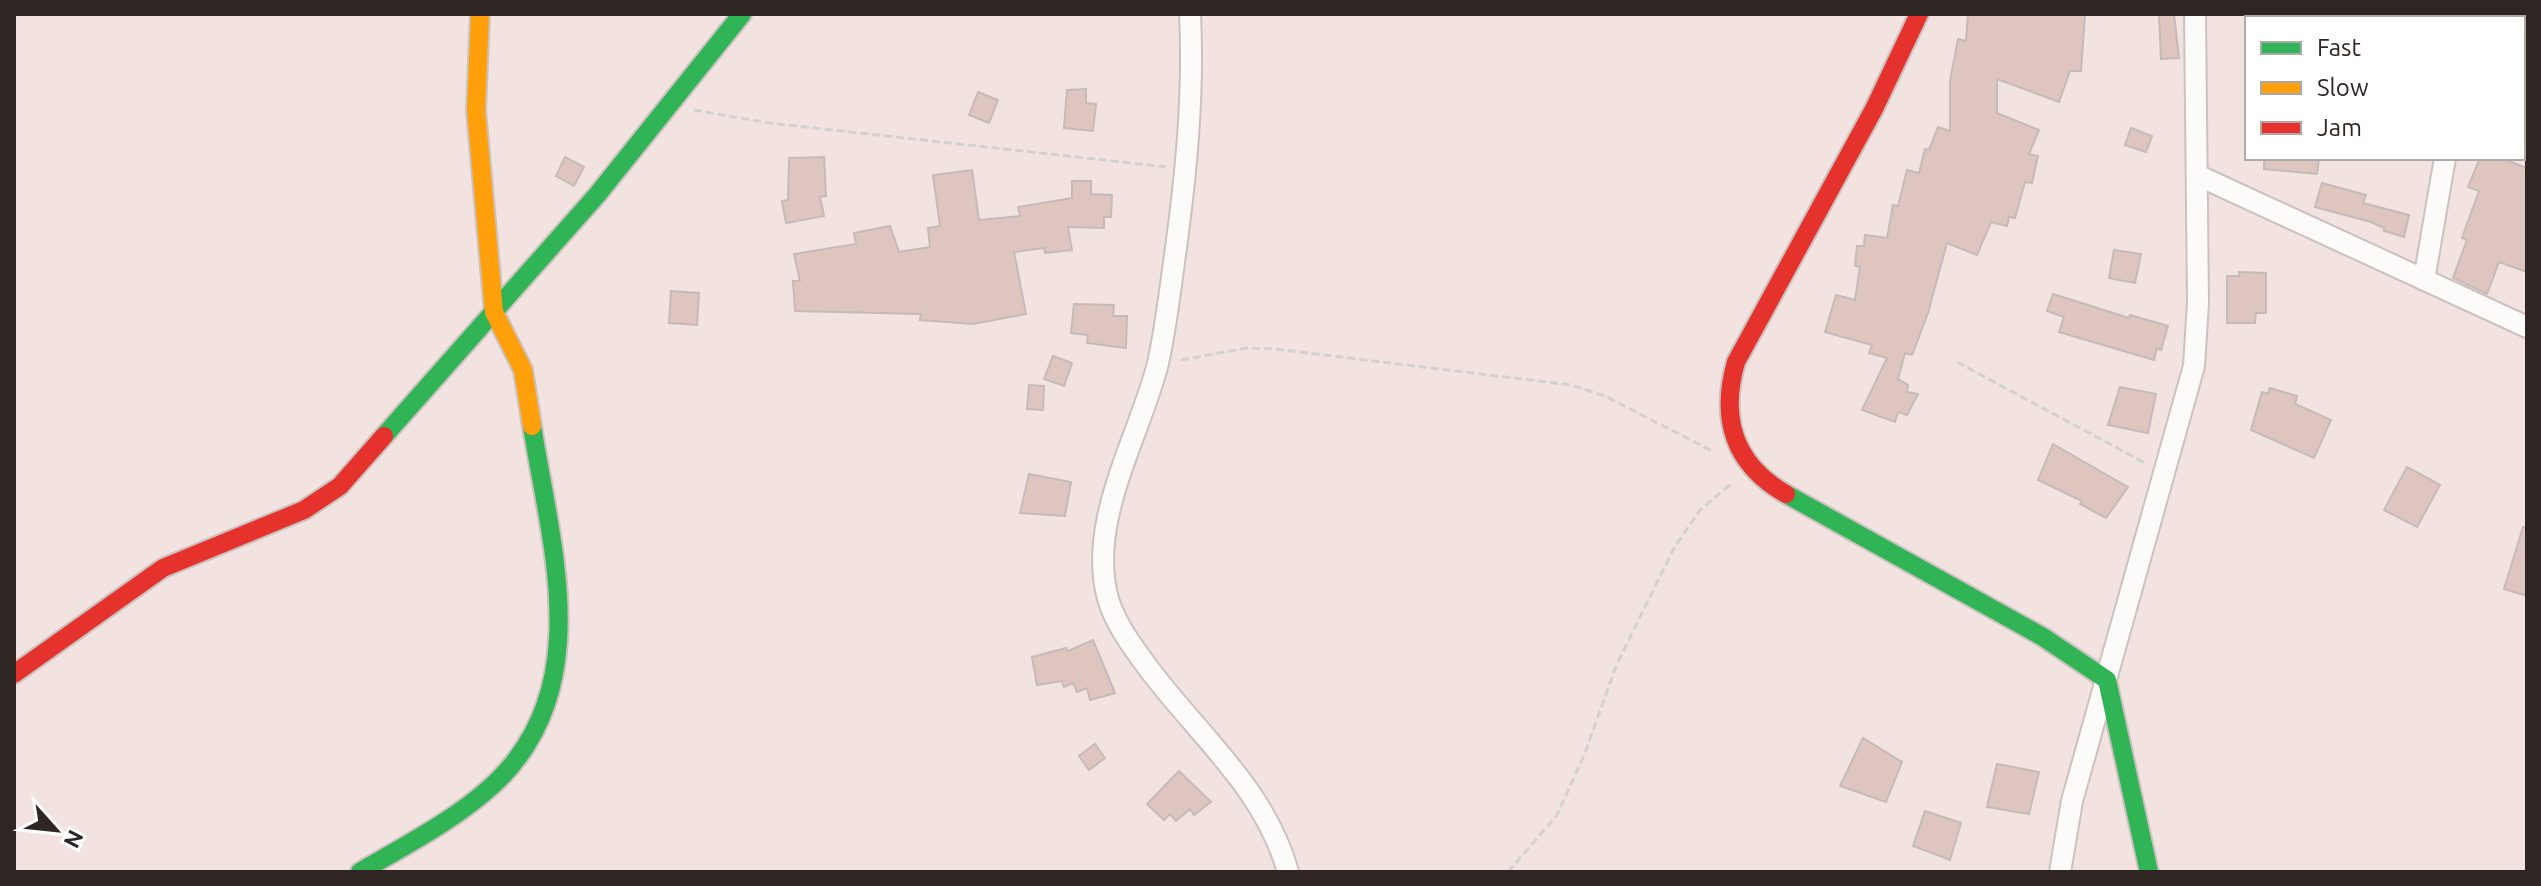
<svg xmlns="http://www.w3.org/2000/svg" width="2541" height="886" font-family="Ubuntu,sans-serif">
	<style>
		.building { fill: #dfc5c0; stroke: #c5bab7; stroke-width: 2 }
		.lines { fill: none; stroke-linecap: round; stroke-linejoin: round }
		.street-casing { stroke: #cbc1be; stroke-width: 24 }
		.fast-casing { stroke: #cbc1be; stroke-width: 22 }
		.slow-casing { stroke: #cbc1be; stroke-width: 22 }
		.jam-casing { stroke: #cbc1be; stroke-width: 22 }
		.path { stroke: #d4d0cf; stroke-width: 3; stroke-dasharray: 8 4; stroke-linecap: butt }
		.street { stroke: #fdfbfa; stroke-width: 20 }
		.fast { stroke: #30b455; stroke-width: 18 }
		.slow { stroke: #ff9f0a; stroke-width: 18 }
		.jam { stroke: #e5322d; stroke-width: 18 }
	</style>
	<rect width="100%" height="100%" fill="#f2e3e0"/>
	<path class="building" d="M1968,14H2085L2081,71H2070L2059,102L1997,79V113L2039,130L2029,154L2038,156L2032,183L2025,182L2015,218L2009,217L2007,226L1991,222L1977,255L1947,243L1928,313L1912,355L1905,353L1898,379L1908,385L1907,392L1918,394L1907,415L1898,412L1895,422L1862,410L1887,358L1869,353L1872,345L1825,332L1836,295L1855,300L1860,267L1855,266L1857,246H1864L1865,235L1887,238L1893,205L1898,206L1907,170L1919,173L1925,149L1929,150L1938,127L1950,131V81L1958,39L1966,41Z
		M2159,14H2174L2179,58L2161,59Z
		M1086,89V103L1096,104L1093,131L1064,128L1067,90Z
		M978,92L998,100L989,123L969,115Z
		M2131,128L2152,136L2146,152L2125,145Z
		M565,157L584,167L574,186L556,176Z
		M824,157L826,196L820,197L824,216L786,223L782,201L788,200L789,158Z
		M2264,158H2319L2317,174L2264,169Z
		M2480,158H2501L2527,168V272L2499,262L2487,294L2453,278L2467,240L2462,238L2479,191L2468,187Z
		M972,170L979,220L1020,216L1018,207L1072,198V181H1091V194L1112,195L1111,217H1104V228L1068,227L1072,250L1045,253L1044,248L1014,252L1026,314L973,324L920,320L921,314L795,311L793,281H800L794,254L856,244L854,233L890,226L899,252L930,247L928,228L940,226L933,175Z
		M2322,183L2366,195L2363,203L2409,215L2404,237L2384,231V228L2371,222L2315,207Z
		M2114,250L2141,254L2135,283L2109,278Z
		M2239,272L2266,273V313H2256L2255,323H2227V276H2239Z
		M671,291L699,293L697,325L669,323Z
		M2053,294L2129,318L2130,315L2168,326L2161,350L2157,348L2154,360L2059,332L2064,317L2047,311Z
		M1074,304L1114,305L1113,316H1127L1126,348L1087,343L1088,335L1071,333Z
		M1053,356L1072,363L1064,386L1044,379Z
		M1029,385L1044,386L1043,410L1027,409Z
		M2120,387L2156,394L2148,433L2108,425Z
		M2270,388L2297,396L2295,404L2331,420L2314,458L2251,430L2262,392L2268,394Z
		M2053,444L2128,487L2106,518L2080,504L2082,501L2038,480Z
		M2407,467L2440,485L2417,527L2384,510Z
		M1029,474L1071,482L1065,516L1020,513Z
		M2523,527H2527V596L2504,589Z
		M1093,640L1115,693L1090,700L1087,688L1077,692L1073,683L1064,687L1062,681L1037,685L1032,657L1066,648L1068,651Z
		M1863,738L1902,762L1886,802L1840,786Z
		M1095,744L1105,758L1089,770L1079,756Z
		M1997,764L2039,772L2029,814L1987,807Z
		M1179,771L1211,802L1194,815L1190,809L1176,821L1170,814L1164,820L1147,804Z
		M1925,811L1961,823L1950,860L1913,846Z"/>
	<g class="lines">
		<defs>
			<path id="street" d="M1190,14C1194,95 1186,175 1175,255C1170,291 1166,327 1158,363C1140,436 1085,524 1109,602C1116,624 1132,646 1146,665C1196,733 1265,788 1288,872
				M2476,18L2478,14
				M2523,107L2527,109
				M2197,175L2527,327
				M2424,280L2445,158
				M2060,872L2072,801L2194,366L2198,303L2195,14"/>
			<path id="fast" d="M384,436L597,195L742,14
				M1786,494L2043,637L2107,680L2149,872
				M360,872C404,846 455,820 493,785C597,689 551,546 532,426"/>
			<path id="slow" d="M480,14L476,110L494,312L523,370L532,426"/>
			<path id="jam" d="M1786,494C1733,464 1720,418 1736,362L1874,109L1919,14
				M14,674L163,568L304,510L340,486L384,436"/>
		</defs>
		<use href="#street" class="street-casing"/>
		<use href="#fast" class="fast-casing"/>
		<use href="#slow" class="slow-casing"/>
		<use href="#jam" class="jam-casing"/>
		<path class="path" d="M694,110L769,123L1167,167
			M1181,360L1247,348L1275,349L1571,385L1605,396L1714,452
			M1957,362L2145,463
			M1508,872L1557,815L1585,753L1616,666L1674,548L1700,510L1731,484"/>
		<use href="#street" class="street"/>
		<use href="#fast" class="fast"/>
		<use href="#slow" class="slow"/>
		<use href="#jam" class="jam"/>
	</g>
	<rect width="2541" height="886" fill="none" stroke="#2f2523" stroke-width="32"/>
	<rect x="2245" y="16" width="280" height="144" fill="#ffffff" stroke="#aca8a7" stroke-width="2"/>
	<rect x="2261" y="42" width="40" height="12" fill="#30b455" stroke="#aca8a7" stroke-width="2"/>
	<text x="2317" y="56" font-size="24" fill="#2f2523">Fast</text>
	<rect x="2261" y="82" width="40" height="12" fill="#ff9f0a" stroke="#aca8a7" stroke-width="2"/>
	<text x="2317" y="96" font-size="24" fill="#2f2523">Slow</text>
	<rect x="2261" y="122" width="40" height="12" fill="#e5322d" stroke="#aca8a7" stroke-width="2"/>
	<text x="2317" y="136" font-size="24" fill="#2f2523">Jam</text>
	<g transform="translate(56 830) rotate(117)" stroke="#ffffff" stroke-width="6" paint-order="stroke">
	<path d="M0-6L14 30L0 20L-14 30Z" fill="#2f2523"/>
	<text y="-12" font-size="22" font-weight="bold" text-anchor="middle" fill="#2f2523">N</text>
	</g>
</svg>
